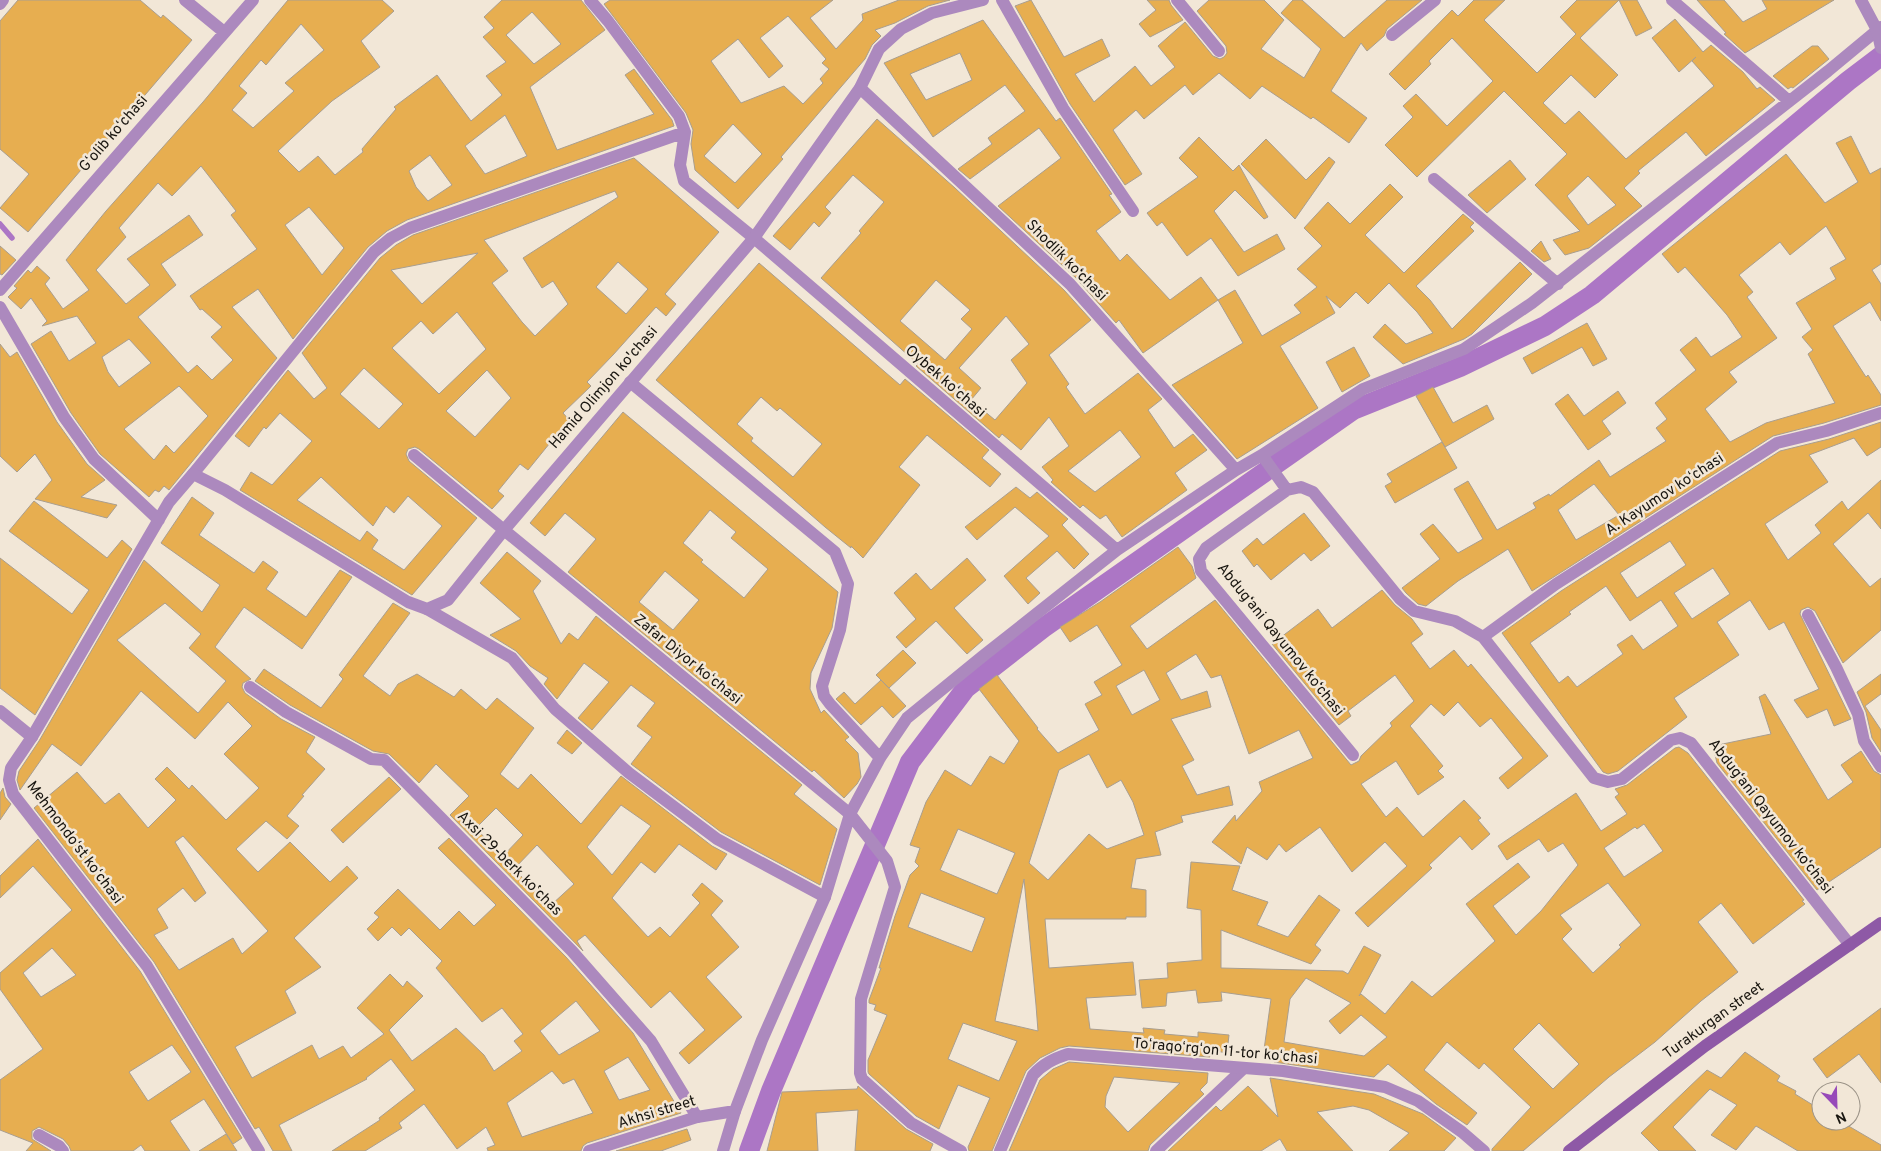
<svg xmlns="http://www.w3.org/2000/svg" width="1881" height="1151" font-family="Overpass,sans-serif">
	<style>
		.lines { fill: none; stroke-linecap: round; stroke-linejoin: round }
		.stream { stroke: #ac76c5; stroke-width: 5.5 }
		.canal { stroke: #ac76c5; stroke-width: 20 }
		.building { fill: #e7ae50; stroke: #a99e8f; fill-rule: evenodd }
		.minor { stroke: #ac89be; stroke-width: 12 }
		.tertiary { stroke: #ac89be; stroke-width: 12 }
		.secondary { stroke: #8e59a6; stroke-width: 12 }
		.labels { text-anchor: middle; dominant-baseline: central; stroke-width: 5; stroke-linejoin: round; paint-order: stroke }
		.street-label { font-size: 15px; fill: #18150f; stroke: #f2e7d7 }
	</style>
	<rect width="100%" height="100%" fill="#f2e7d7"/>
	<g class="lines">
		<path class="stream" d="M0,224L12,238"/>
		<path class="canal" d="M749,1151L771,1091L910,762L966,688L1043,628L1353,410L1460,367L1545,326L1592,295L1848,81L1881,56"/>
	</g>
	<path class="building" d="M18,0H140L161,18L163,15L192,40L28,232L0,208L29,174L0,149V21Z
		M288,0H382L394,11L361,41L380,67L332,101L278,151L299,172L318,156L335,175L363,152L362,149L396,109L394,107L437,75L471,121L502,95L486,76L506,62L483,37L494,28L484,17L502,0H581L605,30L530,87L557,150L654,114L625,75L634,69L672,120L674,126L407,220L387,231L368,247L293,339L258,289L232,307L277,358L169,490L164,486L159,492L155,490L149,497L100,454L71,413L31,344L51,331L69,361L96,343L77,316L42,326L47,321L31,298L21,309L8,297L17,288L14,286L28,270L31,273L37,266L50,278L45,284L63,309L89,290L66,260L106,211L203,102ZM532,12L561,44L534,64L506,35ZM301,24L324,50L285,83L294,91L253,128L232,110L247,93L239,86L261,60L266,65ZM505,115L527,156L485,174L465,146ZM430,155L452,185L428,201L416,187L409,171ZM201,166L236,211L231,215L257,249L190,296L200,310L202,309L222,327L211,337L233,360L212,380L197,365L188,373L138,317L176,285L161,264L203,235L189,215L127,259L150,285L126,304L96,270L126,237L119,228L158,183L172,196ZM309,207L344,248L322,275L285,225ZM129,339L151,363L119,387L108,372L102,357ZM179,386L208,416L174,453L166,445L154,460L124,429Z
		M610,0H833L810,18L836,49L863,20L862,14L899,0H950L928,6L895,23L875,30L881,36L872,45L865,59L781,157L783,159L738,209L695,170L691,144L693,130L686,113L604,4ZM788,16L826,59L822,63L829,69L820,79L823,83L803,104L784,86L741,103L711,61L738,39L769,78L783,66L760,38ZM733,124L762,154L735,183L704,156Z
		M1031,0L1064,57L1102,39L1110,56L1075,74L1094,102L1135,66L1151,86L1175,67L1158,46L1185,22L1213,56L1220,59L1224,57L1227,53L1226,46L1197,11L1209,0H1264L1284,20L1261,49L1304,78L1321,49L1281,13L1293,0H1302L1344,38L1387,0H1422L1387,29L1384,36L1367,51L1361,43L1331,91L1367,118L1349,143L1313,117L1311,119L1262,86L1250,99L1219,73L1193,95L1185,85L1144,119L1136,110L1113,130L1142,174L1125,185L1070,104L1015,6Z
		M1147,0H1169L1171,5L1183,20L1150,37L1139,24L1156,10Z
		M1474,0H1505L1484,20L1537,73L1576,34L1560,17L1577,0H1619L1580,38L1618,75L1595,98L1571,75L1543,103L1565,124L1579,111L1626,159L1714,86L1692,61L1696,57L1679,72L1652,38L1675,19L1703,52L1711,45L1743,72L1757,89L1760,87L1775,100L1706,156L1686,132L1638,171L1640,173L1624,188L1642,206L1589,248L1565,255L1553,240L1580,231L1535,185L1567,154L1504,91L1417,177L1385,145L1413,117L1403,106L1416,94L1447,126L1493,81L1452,38L1429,61L1431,64L1405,90L1389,74L1452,10L1458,16ZM1588,176L1616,205L1588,225L1567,196Z
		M1619,0H1637L1652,28L1636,36Z
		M1697,0H1724L1743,22L1767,9L1762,0H1834L1745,53L1724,34L1726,33Z
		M983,20L1056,121L1060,118L1112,194L1109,195L1121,212L1096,231L1120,261L1127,254L1170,300L1201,277L1218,300L1143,353L1119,320L1116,323L1076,278L998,206L1061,158L1039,128L970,179L958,169L992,144L988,138L1025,111L1005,85L933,137L884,63ZM960,53L972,80L926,100L910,74Z
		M1812,46H1818L1829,59L1793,88L1791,87L1788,89L1773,76Z
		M877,119L955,188L1064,290L1091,320L1049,355L1069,384L1066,387L1085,414L1138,373L1162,399L1148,410L1174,448L1193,434L1207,450L1175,473L1187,490L1122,537L1106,515L1100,519L1083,505L1080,508L1051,482L1053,480L1042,467L1069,446L1049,417L1021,450L1002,434L999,438L916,366L918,364L821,278L861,233L859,231L884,202L853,175L825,207L831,213L819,227L814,222L790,250L773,236ZM936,280L970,310L961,319L972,329L945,360L900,321ZM1006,316L1029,344L1011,360L1027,383L995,420L971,400L981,388L959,368ZM1120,430L1141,457L1095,492L1068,471Z
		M1851,136L1870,174L1881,168V264L1872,270L1881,284V321L1870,302L1833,326L1866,377L1868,375L1881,395V405L1824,423L1773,436L1532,591L1508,549L1458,581L1426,606L1418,604L1406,593L1402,588L1440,559L1420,534L1433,524L1458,553L1483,539L1454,489L1468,481L1497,530L1536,508L1533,503L1549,494L1550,496L1599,460L1610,477L1666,441L1656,428L1667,419L1655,403L1696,370L1680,350L1696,337L1711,357L1742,337L1727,315L1685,267L1678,273L1662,254L1786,154L1825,203L1858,182L1836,143ZM1826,226L1846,259L1830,268L1836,279L1796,303L1812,329L1802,337L1813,350L1808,354L1835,403L1766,423L1730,442L1705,409L1737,382L1729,372L1777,338L1747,297L1753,292L1739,275L1780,242L1790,255ZM1594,484L1619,515L1576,540L1558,510Z
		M1199,137L1233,171L1239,165L1268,217L1264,219L1235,190L1214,211L1244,252L1277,234L1285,249L1238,276L1211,238L1187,256L1162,222L1157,226L1147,213L1198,177L1179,158Z
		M1266,139L1306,180L1329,157L1335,162L1295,219L1241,164Z
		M634,158L719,232L665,294L676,304L666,316L656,307L613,355L587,382L591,386L563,413L571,422L554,438L528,470L520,464L498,491L504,496L492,509L419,449L415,447L408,449L406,454L409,461L477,518L412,595L240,490L251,472L272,485L312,441L280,413L266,429L264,427L249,447L235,436L288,370L314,399L327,388L302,353L380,258L396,245L413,235ZM615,191L618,197L523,258L542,288L553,281L568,304L535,336L522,322L492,283L508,271L484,240ZM478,253L422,304L391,270ZM618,262L648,289L626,314L596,287ZM457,312L486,349L439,394L392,348L421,321L433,334ZM364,368L403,404L379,429L340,394ZM487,370L511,398L475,437L446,411ZM321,477L373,526L386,506L394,513L408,496L442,526L404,570L372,549L378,540L367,531L360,541L297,500Z
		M1510,160L1526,179L1487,213L1468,195Z
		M1390,184L1403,197L1365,235L1404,273L1463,214L1474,223L1470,227L1474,231L1416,286L1430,300L1452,329L1520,262L1532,274L1472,334L1464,339L1403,364L1373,337L1385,324L1406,344L1433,333L1417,312L1389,283L1368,304L1356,292L1340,308L1326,296L1335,313L1280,346L1318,408L1237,459L1172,385L1243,343L1218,300L1235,290L1262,336L1301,313L1294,305L1317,287L1297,269L1322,246L1304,228L1328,202L1350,224Z
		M1541,241L1551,259L1544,262L1531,251Z
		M0,246L16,260L2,275L0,274Z
		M759,263L900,385L905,379L989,450L982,458L1001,474L990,487L927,435L899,467L920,485L863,558L851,546V548L825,527L656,380ZM761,397L777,411L780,408L822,444L793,477L751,441L753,438L737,424Z
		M1587,323L1607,359L1593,366L1582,347L1532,374L1523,358Z
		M0,344L10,357L17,352L57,422L87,464L105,480L81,497L117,505L107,518L35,499L52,480L35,454L17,472L0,456Z
		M1354,347L1370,376L1342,392L1326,362Z
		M1433,387L1453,423L1487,405L1494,419L1445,447L1416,396Z
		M1618,391L1626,403L1602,421L1611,434L1588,450L1555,404L1568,394L1584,416Z
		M623,412L838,592L832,628L811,673L810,689L821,713L824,710L849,737L845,740L858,753L861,777L857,784L844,798L814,770L812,772L568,572L596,539L565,513L545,536L530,523ZM710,510L736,532L731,538L768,569L744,598L701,562L703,560L683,543ZM665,571L699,600L673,630L639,602Z
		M1881,422V447L1867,456L1854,438L1809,455L1828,482L1765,524L1788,560L1821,533L1815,525L1842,501L1848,510L1881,480V529L1868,513L1833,544L1870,587L1881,578V630L1843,663L1815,611L1808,607L1801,610L1800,614L1851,719L1834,726L1827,709L1807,718L1794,700L1819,689L1784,622L1769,630L1750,600L1717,622L1739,655L1674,698L1687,717L1618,771L1608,774L1603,772L1502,633L1561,591L1780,451L1829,439ZM1670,541L1686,565L1637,598L1620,573ZM1713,568L1730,594L1692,619L1674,593ZM1606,586L1630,621L1661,600L1678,626L1643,650L1632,635L1617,645L1623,654L1577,687L1568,676L1559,683L1530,643L1571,614L1569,612Z
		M1442,442L1457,468L1395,503L1385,486L1392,482L1387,474Z
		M1016,487L1030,498L1037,492L1068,519L1062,525L1089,554L1074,569L1057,551L1026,578L1040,593L1028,604L1004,576L1049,536L1015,507L977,540L965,527Z
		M192,497L214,513L199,535L254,573L263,561L278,572L266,589L306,617L340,570L352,577L302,649L244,607L215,647L251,679L243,683L242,687L245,693L281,719L315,737L306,752L325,769L302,795L304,796L287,816L299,826L287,839L266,821L236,849L258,872L290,842L330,882L347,866L358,878L294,938L321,967L285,991L296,1013L235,1047L252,1078L312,1045L319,1059L343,1046L351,1058L384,1034L357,1008L390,974L403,987L407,981L423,996L389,1030L412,1061L456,1028L484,1055L494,1071L522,1051L514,1041L523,1034L502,1008L482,1022L436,968L442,961L409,928L401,936L392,927L378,941L367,929L379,917L374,913L398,889L440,930L459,911L474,926L496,905L438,848L449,838L566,957L633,1033L681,1113L587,1143L583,1146L581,1151H488L487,1148L495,1145L486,1127L457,1149L424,1104L399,1123L402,1128L365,1151H332L380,1120L379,1118L415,1090L391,1059L366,1078L367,1079L279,1125L292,1151H273L259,1127L255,1129L154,962L34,808L77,772L105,804L119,793L148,828L176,800L155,779L167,767L189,789L192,785L226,820L259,788L224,754L252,726L228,702L195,739L141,691L81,766L52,744L20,790L17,780L19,771L39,741L144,560L202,612L220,585L161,543ZM165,603L201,634L189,648L226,681L198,713L117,640ZM183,836L268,931L242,954L233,938L179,970L154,935L168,928L157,909L183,888L195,902L206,893L175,842ZM576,1001L600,1031L559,1055L540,1031ZM628,1057L650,1090L619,1100L604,1071ZM552,1071L563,1084L574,1079L593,1113L522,1137L507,1103Z
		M34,501L107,558L122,540L132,549L35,715L0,688V558L72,614L89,590L9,531Z
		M1304,513L1330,546L1311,561L1304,553L1271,580L1257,564L1254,567L1242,551L1257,538L1263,545Z
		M1178,547L1192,566L1196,578L1130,626L1147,649L1215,600L1351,765L1359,761L1361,756L1392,726L1390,723L1414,701L1395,675L1348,711L1351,716L1339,725L1272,644L1318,609L1332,628L1382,590L1395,605L1412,619L1423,634L1411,643L1430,669L1454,650L1468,667L1471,664L1548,756L1508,789L1499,778L1523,758L1491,718L1480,727L1458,702L1444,716L1431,704L1410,726L1443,766L1438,771L1444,777L1418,795L1396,761L1361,784L1386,817L1397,807L1423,837L1464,800L1481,818L1478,820L1490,834L1472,850L1460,836L1429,865L1432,868L1368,927L1355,913L1407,866L1385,842L1352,872L1320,827L1286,852L1279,844L1267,860L1247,847L1241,864L1212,842L1235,815L1236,821L1262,791L1259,782L1313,758L1299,730L1249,754L1221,675L1211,678L1196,654L1166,673L1181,700L1207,691L1211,707L1171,719L1194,760L1182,766L1197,795L1229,786L1233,805L1181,816L1183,822L1155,832L1161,855L1136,859L1131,888L1146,890V917H1126V919H1045L1049,968L1133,962L1136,995L1086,998L1090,1029L1144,1033L1143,1028L1165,1030L1164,1034L1198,1037V1032L1229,1035L1227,1053L1210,1050V1057L1069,1046L1060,1048L1040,1058L1026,1071L992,1151H969L968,1147L990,1098L958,1085L939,1129L916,1116L869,1074L868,1072V1060L887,1015L874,1010L876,1005L869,1003V1000L881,968H879L895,916L910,875L919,866L915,862L920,848L910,845L926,802L945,770L971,786L990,756L1004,764L1019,741L979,689L997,675L1038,728L1037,729L1058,753L1099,730L1085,704L1102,695L1094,682L1122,665L1097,625L1070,642L1060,627L1100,602ZM1144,670L1160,700L1132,715L1116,686ZM1089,754L1107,788L1121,780L1133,802L1144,835L1107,849L1089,834L1048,880L1029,863L1059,770ZM958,829L1015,853L997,894L940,870ZM1024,879L1036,1005L1038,1031L995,1021ZM921,893L985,918L972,952L908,927ZM963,1023L1017,1041L999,1081L948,1059Z
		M507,552L541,581L533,591L561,644L569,633L578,640L596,616L802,785L794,794L837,829L820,885L721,832L631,764L652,737L637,726L655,703L631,685L592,730L578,718L609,682L584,663L557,699L544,684L548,678L530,666L516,651L490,635L521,619L480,583Z
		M967,558L986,580L954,608L983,640L967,654L936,621L906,648L896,637L916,619L894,593L916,573L931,590Z
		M393,603L410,613L363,676L390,696L398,684L417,674L454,697L461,689L486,710L497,698L534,728L500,774L518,789L531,774L581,824L621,776L712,846L727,854L716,870L679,844L655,873L641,862L612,898L648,937L660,927L670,937L700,903L692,895L702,883L723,901L711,915L739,947L706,977L742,1017L689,1064L679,1053L705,1030L670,991L651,1008L585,935L577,941L583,951L450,815L469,796L436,764L419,783L389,754L373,751L290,705L255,681L264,669L321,708L343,679L339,675ZM621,805L651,826L612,875L587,847ZM496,808L523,835L502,857L476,828ZM537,845L574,884L550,906L514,869Z
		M903,650L916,663L889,688L876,675Z
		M1881,674V694L1865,706L1881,730V752L1872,738L1866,712L1857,692Z
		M881,680L906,706L893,718L882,706L861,725L836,699L844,692L855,704Z
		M1765,694L1828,800L1853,782L1841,765L1861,751L1874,771L1881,775V847L1817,890L1717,763L1713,746L1771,734L1759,697Z
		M567,730L582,743L572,754L557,743Z
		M1679,747L1688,753L1804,900L1802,901L1805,904L1753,944L1721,903L1698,922L1738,972L1701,1001L1655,1042L1609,1077L1523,1151H1492V1149L1531,1107L1484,1063L1479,1069L1447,1042L1424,1070L1477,1113L1467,1125L1436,1104L1388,1064L1374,1077L1274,1062L1277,1059L1263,1057L1271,999L1221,992L1222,1001L1198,1003L1196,990L1167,993L1166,1006L1142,1008L1139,980L1168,978L1167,963L1202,960L1201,910L1187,908L1191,862L1240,866L1232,890L1268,902L1257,925L1288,937L1319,895L1340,910L1315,945L1321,950L1311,964L1221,930V968L1343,971L1348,974L1364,946L1381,955L1359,996L1361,994L1385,1014L1412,981L1432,997L1495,941L1466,904L1518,863L1530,877L1493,906L1516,935L1541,911L1578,865L1563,843L1548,852L1539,839L1507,860L1498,846L1576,793L1601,831L1627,814L1615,797L1619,794L1615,789L1627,785L1675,748ZM1644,824L1663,851L1624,877L1604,848L1635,827L1637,829ZM1608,883L1641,925L1619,945L1621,947L1593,973L1562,939L1572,929L1560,915ZM1306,978L1351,1003L1329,1021L1340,1034L1361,1015L1387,1037L1364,1056L1284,1042L1290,999ZM1539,1023L1579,1064L1553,1089L1513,1049Z
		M389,777L401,789L343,843L331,830Z
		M3,788L5,797L11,804L0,820V793Z
		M38,839L140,971L242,1138L233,1144L204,1099L170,1121L190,1151H145L141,1145L133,1151H71L69,1146L63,1139L39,1127L32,1131V1139L51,1151H26L33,1143L0,1130V1080L43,1049L0,989V973L72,910L33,866L0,898V876ZM52,948L76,975L41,997L23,973ZM172,1045L191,1072L148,1101L129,1072Z
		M1881,1008V1083L1859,1054L1827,1078L1813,1059Z
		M1745,1052L1780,1076L1777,1081L1796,1091L1795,1094L1821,1110V1121H1840L1881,1145V1151H1798L1756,1126L1736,1150L1711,1135L1737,1105L1710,1089L1673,1127L1696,1151H1659L1641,1133L1707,1070L1721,1078Z
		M1069,1062L1208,1073L1207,1083L1200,1090L1204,1094L1150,1145L1148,1151H1009L1040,1080L1053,1069ZM1114,1077L1180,1083L1128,1132L1105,1107L1106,1096Z
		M1270,1078L1374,1094L1423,1114L1456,1138L1444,1151H1389L1409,1133L1369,1110L1353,1106L1317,1112L1353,1151H1287L1280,1139L1261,1151H1168L1216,1106L1221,1111L1248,1086L1278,1117Z
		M858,1086L906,1129L933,1144L930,1151H855L858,1110L816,1113L818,1151H767L782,1092L857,1089Z
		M687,1129L691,1140L661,1151H616Z
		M226,1134L237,1151H199Z"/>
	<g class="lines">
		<path class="minor" d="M185,0L224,32
			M590,0L608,21L679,116L685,132L680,165L684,181L754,238L1117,550
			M1002,0L1063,108L1133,211
			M1177,0L1219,51
			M1672,0L1789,101
			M0,4L3,0
			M1392,35L1435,0
			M860,88L1070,284L1236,470
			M1434,179L1558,284
			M0,290L253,0
			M630,382L835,552L848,584L840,630L822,686L824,696L830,704L880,758
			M414,455L504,530
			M1262,455L1287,490
			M193,474L374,252L391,238L410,228L685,132
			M427,609L512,658L555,709L629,773L717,839L825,897
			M1808,615L1836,667L1858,714L1864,741L1881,767
			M1483,637L1556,584L1777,443L1826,431L1881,413
			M250,687L286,712L371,759L384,760L572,951L651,1041L697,1117
			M0,711L32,737
			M1353,755L1201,571L1199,559L1206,548L1287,490L1301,487L1313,492L1400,599L1414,611L1455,621L1483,637L1594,778L1608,782L1622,779L1671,740L1680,738L1691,743L1850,945
			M850,814L880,758L907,718L983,656L1117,550L1236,470L1262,455L1363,389L1464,349L1532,303L1828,71L1881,27
			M39,1135L59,1146L63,1151
			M723,1151L735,1111
			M1156,1151L1243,1069"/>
		<path class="tertiary" d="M1861,0L1877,30L1881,48
			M0,307L64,417L94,459L159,520
			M504,530L850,814L887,861L895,887L861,999L860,1073L862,1079L911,1123L961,1151
			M259,1151L147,966L13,794L9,780L11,768L32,737L169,502L193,474L225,490L408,602L427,609L448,600L504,530L754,238L860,88L879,49L901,29L932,13L983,0
			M589,1151L697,1117L735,1111L762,1040L825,897L850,814
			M1000,1151L1033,1075C1043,1064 1053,1059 1068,1054L1283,1071L1385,1087L1418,1101L1462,1132L1484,1151"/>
		<path class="secondary" d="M1569,1151L1705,1046L1881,923"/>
	</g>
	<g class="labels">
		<g class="street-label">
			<text transform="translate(114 134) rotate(-49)">Gʻolib koʻchasi</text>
			<text transform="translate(1066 261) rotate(45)">Shodlik ko‘chasi</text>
			<text transform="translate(945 382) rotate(41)">Oybek koʻchasi</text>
			<text transform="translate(604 388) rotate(-49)">Hamid Olimjon ko'chasi</text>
			<text transform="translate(1665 495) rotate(-33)">A. Kayumov koʻchasi</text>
			<text transform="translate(1280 640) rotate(51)">Abdug‘ani Qayumov ko‘chasi</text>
			<text transform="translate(687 660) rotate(39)">Zafar Diyor koʻchasi</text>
			<text transform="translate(1770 817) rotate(52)">Abdug‘ani Qayumov ko‘chasi</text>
			<text transform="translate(74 843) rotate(53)">Mehmondoʻst koʻchasi</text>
			<text transform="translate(509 864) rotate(45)">Аxsi 29-berk koʼchas</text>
			<text transform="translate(1714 1021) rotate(-36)">Turakurgan street</text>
			<text transform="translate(1225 1052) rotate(5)">Toʻraqoʻrgʻon 11-tor koʻchasi</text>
			<text transform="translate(657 1113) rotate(-17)">Akhsi street</text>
		</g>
	</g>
	<g transform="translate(1836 1106) rotate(157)"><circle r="24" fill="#f2e7d7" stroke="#9b9387"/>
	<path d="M0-4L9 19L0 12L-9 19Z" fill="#9749b9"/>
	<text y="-8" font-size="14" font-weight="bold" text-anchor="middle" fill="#18150f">N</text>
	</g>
</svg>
